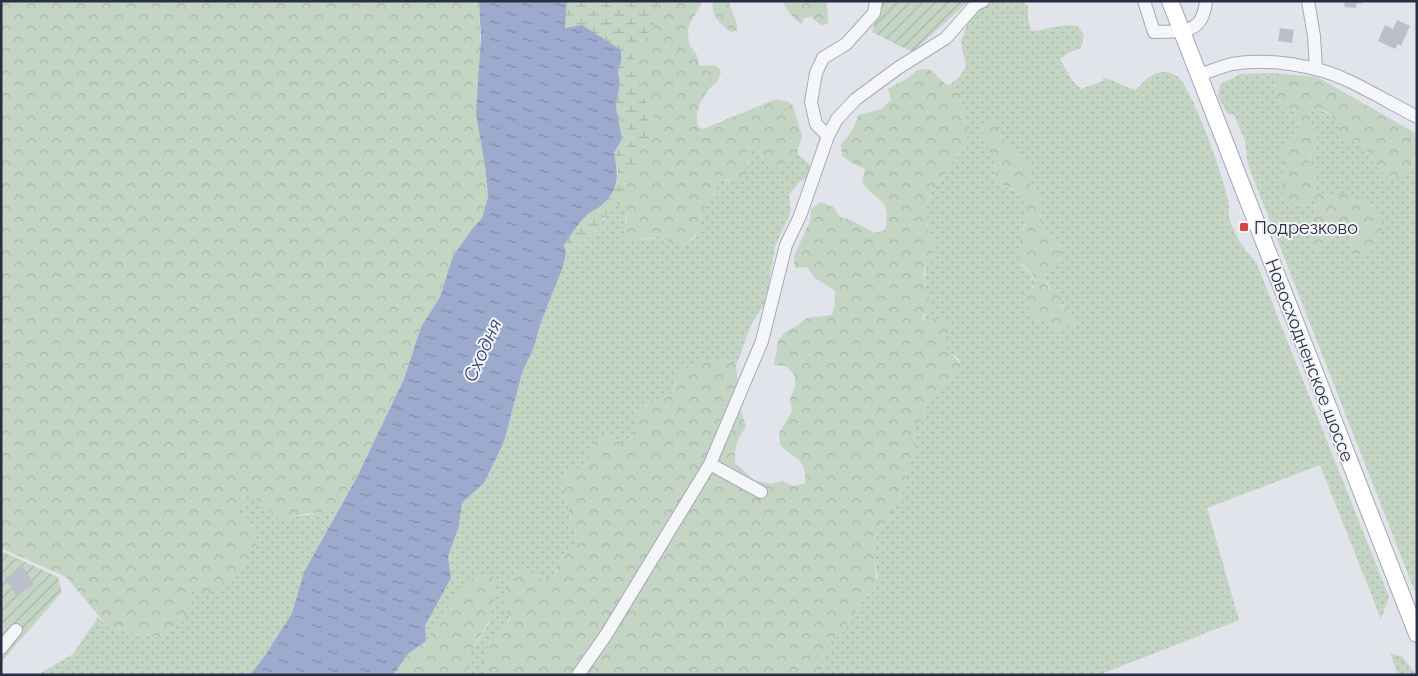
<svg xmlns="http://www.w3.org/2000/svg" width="1418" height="676" font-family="Raleway,sans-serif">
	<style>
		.grass { fill: url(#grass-dots); fill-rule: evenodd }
		.forest { fill: url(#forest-crowns) }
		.wetland { fill: url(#wetland-marsh) }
		.garden { fill: url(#garden-furrows) }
		.water { fill: url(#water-ripples) }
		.building { fill: #bcbfcb }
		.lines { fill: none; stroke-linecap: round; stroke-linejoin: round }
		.minor-casing { stroke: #a7aab6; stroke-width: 14 }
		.major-casing { stroke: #a1a6b8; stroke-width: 18 }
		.minor { stroke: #f5f6f9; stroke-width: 12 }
		.major { stroke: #fff; stroke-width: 16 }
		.poi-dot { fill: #d54542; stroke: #f2f4f8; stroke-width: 2 }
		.labels { text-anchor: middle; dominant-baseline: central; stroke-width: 4; stroke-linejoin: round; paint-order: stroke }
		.poi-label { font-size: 18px; fill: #292e44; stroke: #f2f4f8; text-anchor: start }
		.street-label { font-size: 18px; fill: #292e44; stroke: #f2f4f8 }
		.water-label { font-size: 19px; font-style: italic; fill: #31457b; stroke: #f2f4f8 }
	</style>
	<defs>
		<pattern id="grass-dots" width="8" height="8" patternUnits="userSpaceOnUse" patternTransform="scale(1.25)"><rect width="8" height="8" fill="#c4d5c3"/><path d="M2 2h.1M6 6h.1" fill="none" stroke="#a8b7a9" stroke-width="1.8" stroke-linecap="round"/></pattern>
		<pattern id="forest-crowns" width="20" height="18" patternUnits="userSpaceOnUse" patternTransform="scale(1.25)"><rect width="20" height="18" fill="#c4d5c3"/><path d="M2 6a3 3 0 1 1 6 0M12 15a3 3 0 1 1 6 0" fill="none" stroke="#a8b7a9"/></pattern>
		<pattern id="wetland-marsh" width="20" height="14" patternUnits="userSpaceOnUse" patternTransform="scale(1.25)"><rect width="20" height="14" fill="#c4d5c3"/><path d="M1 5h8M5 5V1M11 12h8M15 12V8" fill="none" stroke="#a8b7a9"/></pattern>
		<pattern id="garden-furrows" width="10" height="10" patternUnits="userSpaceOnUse" patternTransform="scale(1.25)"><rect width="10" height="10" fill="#c4d5c3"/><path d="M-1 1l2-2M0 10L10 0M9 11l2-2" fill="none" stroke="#a8b7a9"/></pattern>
		<pattern id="water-ripples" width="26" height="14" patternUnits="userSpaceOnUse" patternTransform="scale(1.25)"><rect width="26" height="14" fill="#9cabcd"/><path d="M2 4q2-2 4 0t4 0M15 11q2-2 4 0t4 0" fill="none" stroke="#7f8ca8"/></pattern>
	</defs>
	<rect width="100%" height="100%" fill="#e2e4eb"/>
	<path class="grass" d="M1022,1L1028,6V19L1031,31C1048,30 1061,23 1078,26L1084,36L1081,48L1070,52L1060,59L1072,80L1081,89L1103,81V78C1116,80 1123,87 1136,90C1143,81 1155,70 1168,72C1171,73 1176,75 1178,77C1193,90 1226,183 1229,205C1229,210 1228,215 1230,220C1235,237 1244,249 1256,262L1389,597L1381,619L1320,465L1207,508L1239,620L1099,675H821L824,653L831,641L841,634L878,578C873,553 868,537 890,520L893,508L905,487V474L916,451L914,426L924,418L927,402L944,384L963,369L958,358L947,351L942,340L951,332L923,327L926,294L924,280L926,264L934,242L928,230L927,217V205L931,193L946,173L967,143V130L962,105L961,92L948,86L958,78L966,67L961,42L969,19L980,6L994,1ZM998,129L1009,150L1020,155L1030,169V183L1038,192L1042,204L1041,229L1060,246V258L1044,277C1051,292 1058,304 1071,313L1055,332L1046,323L1034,319L1032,287L1037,285L1031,274L1022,265C1022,254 1021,241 1023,230C1023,226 1026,223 1027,219C1033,200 1015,189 999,184C990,163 994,150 998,129Z
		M1273,73L1276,92L1281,104L1292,110L1299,120L1298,132L1281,151L1284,164L1281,190L1301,206L1312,199C1317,205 1316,209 1313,216L1332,240L1337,229L1343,227C1351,234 1352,241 1352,251L1369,250L1372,243L1381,235L1375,210L1364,203L1328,194H1322L1317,191L1314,184L1313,171L1309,166V160L1318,143L1315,130L1310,126C1308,119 1308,115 1314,109L1320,110L1332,116L1350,139L1362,143L1376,166L1390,179L1403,176L1417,161V597L1248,165L1245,141L1234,115L1227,113L1218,96L1220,84L1240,74Z
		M751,147L757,148L762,159L778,168L783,165L797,153L810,165L808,177L799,182L789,195L791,211L775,247L766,302L752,323L736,366L726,359L675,382L672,394L648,405L639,413L632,436L623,444L602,432L595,442L587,464L576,469L564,471L566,496L571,520L576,531L574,545L565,553L559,563L556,573L546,581L525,569L505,629L495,637L486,675H468L465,669L468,657L489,623L467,583L426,641L425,626L451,578L448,557L459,526L462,503L484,483L504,442L522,373L534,347L541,322L563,267L566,253L577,247L595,231L610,210L621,204L628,210L625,223L640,240L664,236C673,248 684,247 695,237L706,201C716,197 715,189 719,180L724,179L730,182L749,164L747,152Z
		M249,492L279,519C299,515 321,515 340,507L304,572L292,613L266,654L250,675H37L73,654L98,617L110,629L192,592L252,526L242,511L243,493Z
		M1390,653L1402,657L1417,675H1398Z"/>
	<path class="forest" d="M1,1H479L485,165L488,197L482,218L472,229L453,256L440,297L421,327L404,379L357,477L340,507L327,512L305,514L279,519L249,492L243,493L242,511L252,526L256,544L242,566L211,593L192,592L186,618L161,638L110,629L66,577L1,548Z
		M658,1H703L689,25L688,32L689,44L697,55L699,66L712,65L718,67L721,72C717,86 713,83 707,92C699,102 695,114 698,126L703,129L776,99L789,102L793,106L802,136L797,153L793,158L778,168L766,165L757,148L751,147L747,152C749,164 749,177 736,183L724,179L719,180C715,189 715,197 706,201C702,217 701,237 684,244C675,248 669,243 664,236L627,241L624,236L628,211L621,204L626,191L627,179L633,172L640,151L648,139L654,118L644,99L642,82L636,69L634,58L637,45L648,36L654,26Z
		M713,1H729C730,12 739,20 737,31L731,32C721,24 710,16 713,1Z
		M783,1H827C826,9 830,17 827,24L821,25L811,17L804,18L802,24C794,20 785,9 783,1Z
		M929,69L948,86L961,92L962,105L967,130V143L946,173L931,193L927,205L928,230L934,242V255C932,257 927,261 926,264C920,278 926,294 933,305L923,314V326L933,319L945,322L951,332L942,340C948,354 956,355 963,369L944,384L927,402L924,418L915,426L916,451L905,474V487L893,508L890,520C862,541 879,563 876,591L865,597L841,634L831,642L824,653L821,675H486L487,647L495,637L505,629L510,618L505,607L507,595L514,572L525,569L546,581L556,573L559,563L565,553L574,545L576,531L571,520L566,496L561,485L564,471L576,469L587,464L595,441L602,432L623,444L632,436L639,413L648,405L672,394L679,371L702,360L726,359L736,366L739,390V403L746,427C737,439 734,448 735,463L754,480L771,484L782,481L794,486L805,483C807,459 795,460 780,445L779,433L792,411L790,399L795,387V376L786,366L774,365L778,341L786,331L797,326L807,318L832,315L835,304V291L815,278L807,267L795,268L794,256L810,221L811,209L821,202L833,207L840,217L851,220L874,233L885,230C892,196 877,204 862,182L865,169L854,164L842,156L841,144C850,135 855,127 858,115L882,109L891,100L888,89L908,78L917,70Z
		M1273,73L1317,77L1417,134V161L1403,176L1390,179L1376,166L1362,143L1344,137C1334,122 1336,111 1314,109L1310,113V126L1315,129L1318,143C1315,149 1310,155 1309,161C1308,167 1312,168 1313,172C1316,182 1313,188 1322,194L1347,193L1353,196L1370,206L1375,210L1381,222L1382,229L1381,235L1372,243L1369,250L1357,255L1352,251C1352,241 1351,234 1343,227L1337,229C1332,240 1328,248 1315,249L1306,225L1308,219C1315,214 1319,207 1312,199L1301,206L1288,201L1281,190L1284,164L1281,151L1298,132L1299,120L1292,110L1281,104L1276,92Z
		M992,118L1009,150L1020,155L1030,169V183L1038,192L1042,204L1041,229L1060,246V258L1044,277L1049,289L1061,293V306L1071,313L1076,324L1055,332L1046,323L1034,319L1024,296L1036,285C1035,282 1034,277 1032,274C1026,266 1019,265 1019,252C1018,239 1024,230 1027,219C1032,199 1015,188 999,184C995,175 995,169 993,160C990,148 983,138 981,124Z
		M492,574C504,620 475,631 465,669L468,675H393L408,654L426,641L444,611L467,583L478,575Z"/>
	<path class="wetland" d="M567,1H658L654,26L648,36L637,45L634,58L636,69L642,82L644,99L654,118L648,139L640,151L633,172L627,179L626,191L621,204L610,210L595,231L577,247L566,253L564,245L572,233L589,213L604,204L618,173L614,153L622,139L616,107L620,83L618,72L621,62L565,28Z"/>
	<path class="garden" d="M881,1H969L912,52L872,32Z
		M1,551L58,577L62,592L1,662Z"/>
	<path class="water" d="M479,1H567L565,28L582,25L621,50V62L618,72L620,83L616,107L622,139L614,153C618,173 620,187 604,203C600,208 593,210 588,214C579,223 571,234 564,245L566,253L563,267L541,322L534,347L522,373L504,442L484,483L462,503L459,526L448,557L451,578L425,626L426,641L408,654L393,675H250L266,654L292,613L304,572L357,477L404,379L421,327L440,297L453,256L472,229L482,218L488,197L485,165L476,114L481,39Z"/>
	<path class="building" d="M1345,1H1362L1361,4L1357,3L1356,8L1344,7Z
		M1397,20L1410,26L1401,46L1398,44L1395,49L1378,41L1385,25L1393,29Z
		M1280,28L1294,30L1292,43L1278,41Z
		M23,567L34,585L16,596L5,578Z"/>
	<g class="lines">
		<defs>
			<path id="minor" d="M1144,1L1154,32C1182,31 1203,35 1206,1
				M1308,1L1314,36L1316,69
				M1199,75C1210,71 1221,67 1232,64C1267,58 1317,65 1349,81C1372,92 1394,105 1417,117
				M828,136L816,124L811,102L816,73L823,58L846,44L874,13L876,1
				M710,464L761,492
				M1,648L16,630
				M578,675L606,635L710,464L762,341L786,245L800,216L828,136L837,119L856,99L898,68L946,38L975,5L983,1"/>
			<path id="major" d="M1170,1L1417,634"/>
		</defs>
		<use href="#minor" class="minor-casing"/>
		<use href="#major" class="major-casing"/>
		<use href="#minor" class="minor"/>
		<use href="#major" class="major"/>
	</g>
	<rect class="poi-dot" x="1239" y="222" width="10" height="10" rx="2.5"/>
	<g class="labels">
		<g class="poi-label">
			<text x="1254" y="227">Подрезково</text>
		</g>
		<g class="street-label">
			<text transform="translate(1310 360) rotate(69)">Новосходненское шоссе</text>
		</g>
		<g class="water-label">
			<text transform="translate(482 350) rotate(-66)">Сходня</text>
		</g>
	</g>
	<rect width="1418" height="676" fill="none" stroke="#292e44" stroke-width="5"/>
</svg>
